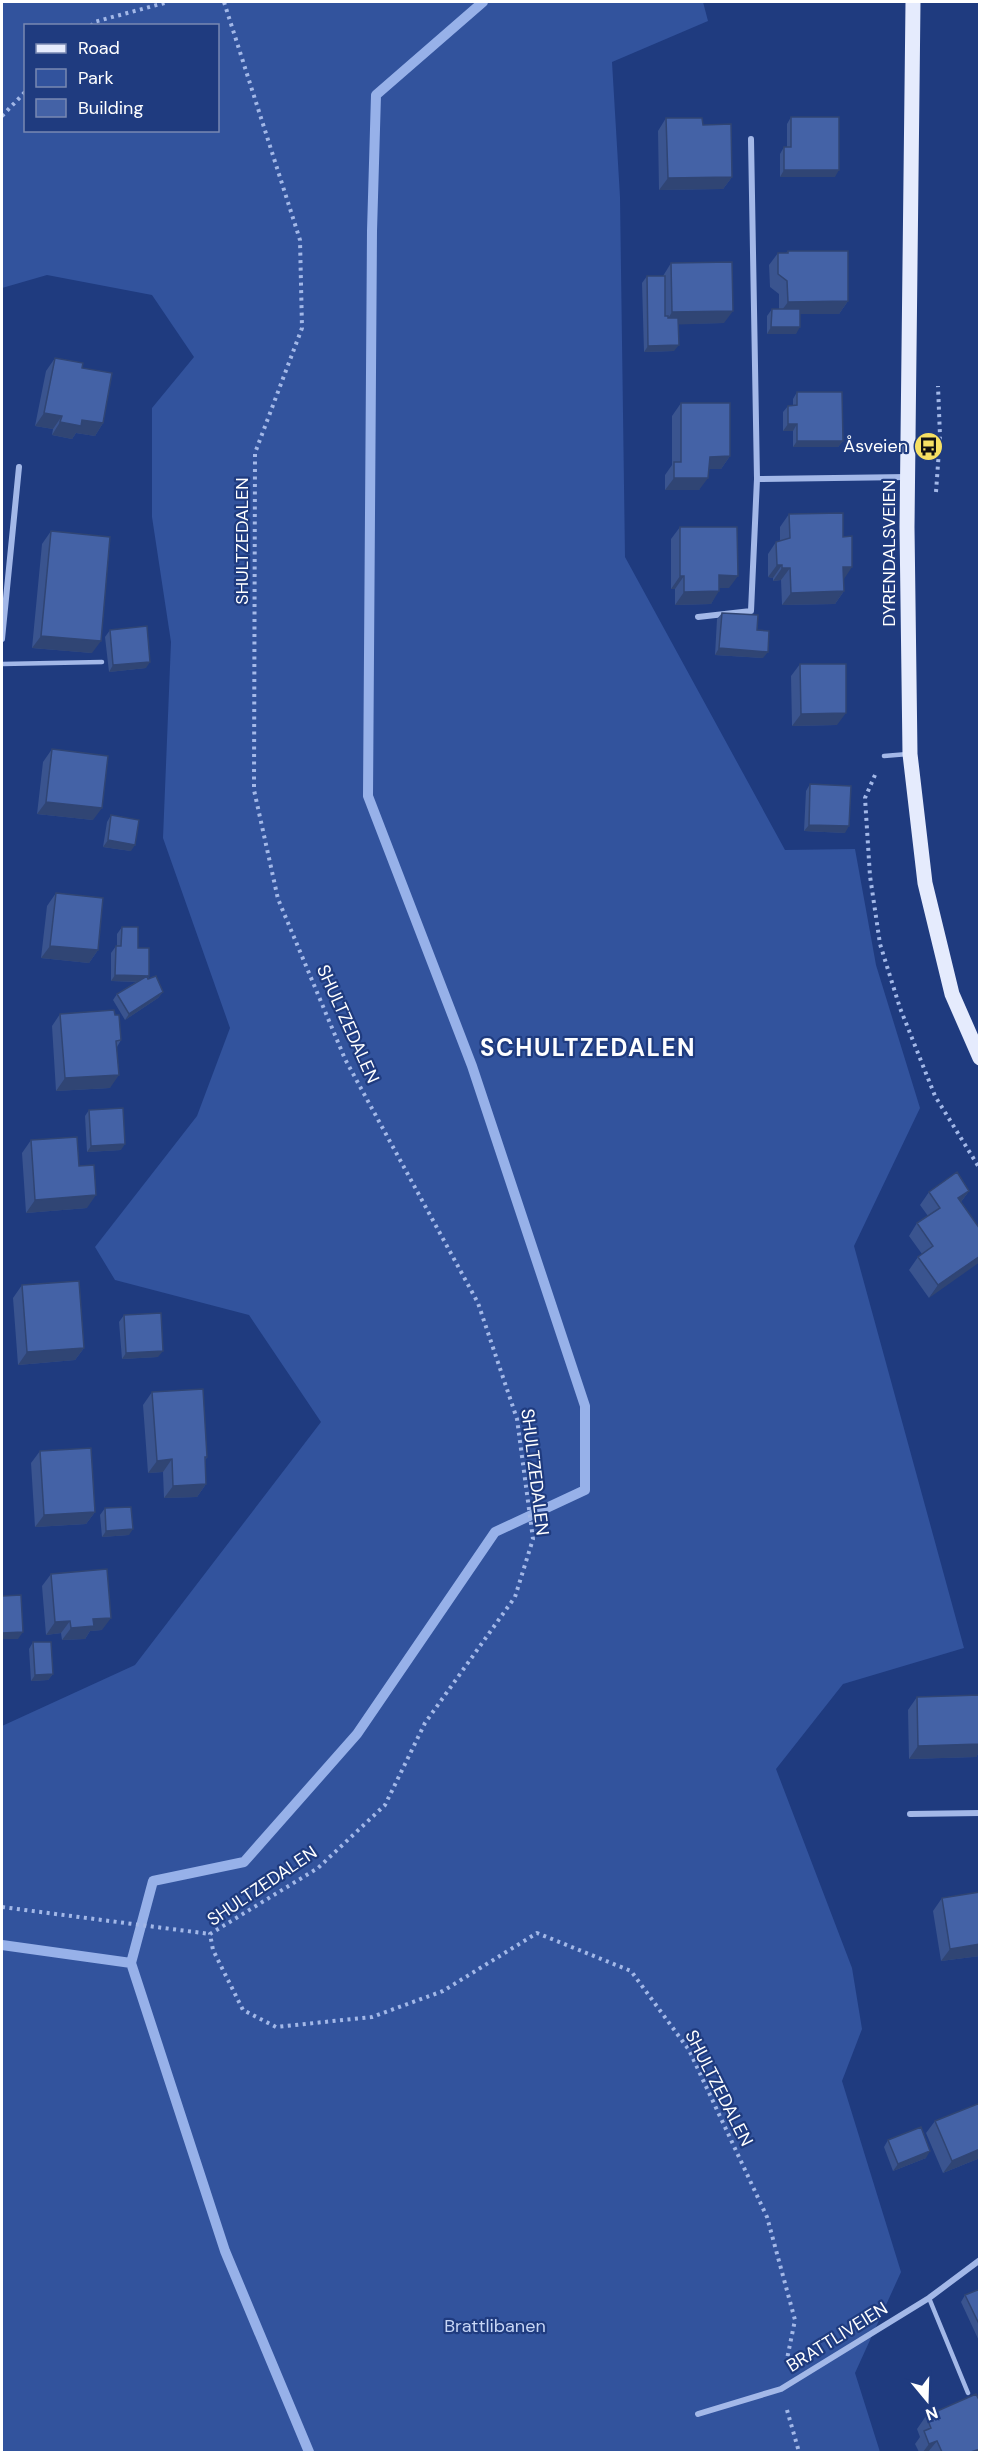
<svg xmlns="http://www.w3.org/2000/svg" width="981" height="2454" font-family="'DM Sans',sans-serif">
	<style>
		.green { fill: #32539d; fill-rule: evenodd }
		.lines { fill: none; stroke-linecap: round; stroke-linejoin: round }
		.stream { stroke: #97b1e9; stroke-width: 10 }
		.path { stroke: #a3b8e8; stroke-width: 4; stroke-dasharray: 3 4.5; stroke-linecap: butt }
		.service { stroke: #a3b8e8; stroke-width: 4.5 }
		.minor { stroke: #a3b8e8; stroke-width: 6 }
		.primary { stroke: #e5ebfd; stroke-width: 15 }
		.wall { fill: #3a548f }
		.shaded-wall { fill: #304574 }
		.building { fill: #4462a6; stroke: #304574; stroke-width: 1.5 }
		.labels { text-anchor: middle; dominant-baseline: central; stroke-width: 4.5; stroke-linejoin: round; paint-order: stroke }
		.poi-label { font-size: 18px; fill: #fff; stroke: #1f3b7f; text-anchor: end }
		.street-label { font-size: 18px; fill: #fff; stroke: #1f3b7f }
		.park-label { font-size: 18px; fill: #c7d6f6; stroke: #1f3b7f }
		.district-label { font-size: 24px; font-weight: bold; letter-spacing: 1.5px; fill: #fff; stroke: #1f3b7f }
	</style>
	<rect width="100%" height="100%" fill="#1f3b7f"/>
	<path class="green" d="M2,2H703L708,21L612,62L620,197L625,557L785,850L855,849L876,965L920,1108L854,1246L964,1648L843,1684L776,1769L852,1968L862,2029L842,2081L901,2272L855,2373L880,2452H2V1726L135,1665L321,1422L249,1315L115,1280L95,1247L197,1116L230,1028L163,838L171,642L152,517V408L194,357L152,295L47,275L2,288ZM26,26H218V130H26Z"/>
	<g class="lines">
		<path class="stream" d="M2,1945L131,1963L153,1881L244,1862L357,1734L495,1532L585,1490V1406L472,1066L368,796L372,231L376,95L483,2
			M131,1963L225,2251L309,2452"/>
		<path class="path" d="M224,2L300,240L302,328L255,453L254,790L278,899L345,1059L478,1303L517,1419L533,1539L515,1597L425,1723L385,1805L318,1868L210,1934L213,1950L243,2010L276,2027L372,2017L443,1991L537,1933L631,1971L689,2050L767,2217L795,2320L787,2359
			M91,26L94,22L168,2
			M2,116L26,91
			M936,492L940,436L938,386
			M875,775L865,798L870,876L880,944L900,1008L935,1096L980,1169
			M2,1907L210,1934
			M787,2410L799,2452"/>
		<path class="service" d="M2,664L102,662
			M884,756L908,754
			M929,2298L968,2393"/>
		<path class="minor" d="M751,139L757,479L907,477
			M698,617L751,611L757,479
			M2,639L19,467
			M910,1814L980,1813
			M698,2414L781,2389L929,2298L980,2260"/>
		<path class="primary" d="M913,2L907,527L910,754L925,883L952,994L980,1058"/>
	</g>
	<path class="wall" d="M791,117L835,177H780V154L784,147H787V124Z
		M666,118L703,125L732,177L723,189L659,190L658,131Z
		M788,251L848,301L839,314H800L796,334H767V316L772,309H779V294L770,287L769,265L778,253H786Z
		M671,263L724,323L678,324L674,351L644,352L642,283L647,276H663Z
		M55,358L82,368L103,423L95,436L76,433L72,439L52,435L53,429L35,426L46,371Z
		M797,392L843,441L838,447H793V431H783V412L788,406H793V399Z
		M681,403L730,456L721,469H709L699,490H665V475L672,465V416Z
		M789,514L844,579V591L835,604L782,605L781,580L773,581V578L768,577V554L776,542L780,541V527Z
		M680,527L729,588H719L711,604L675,605V589H671V539Z
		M51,531L92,653L32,648L42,544Z
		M722,613L757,630L763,658L715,655L717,619Z
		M110,630L146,668L109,672L105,637Z
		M800,664L837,725L792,726L791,676Z
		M52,749L93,820L37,814L43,762Z
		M810,784L845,833L804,831L806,791Z
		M111,815L131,851L103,847L107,822Z
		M56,893L98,950L89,963L41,958L47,906Z
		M122,927L138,948L148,977L163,992L158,998L125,1020L113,1000L117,994L136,982L111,981V953L116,946H117V934Z
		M60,1014L115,1015L121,1040L117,1047L110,1088L56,1091L52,1026Z
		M89,1110L121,1150L87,1152L85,1116Z
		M31,1140L79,1166L87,1208L26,1213L22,1153Z
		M969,1191L961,1202L980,1229L929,1298L909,1270L918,1257L922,1254L909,1236L917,1223L928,1216L920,1205L929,1192Z
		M22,1285L84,1348L75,1360L18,1365L13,1298Z
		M124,1315L158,1357L122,1359L119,1322Z
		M152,1392L207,1457L205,1461L206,1484L197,1497L164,1498L163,1472L148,1473L143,1405Z
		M40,1451L95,1512L86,1524L35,1527L31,1463Z
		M105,1508L129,1535L102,1537L100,1515Z
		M51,1574L102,1630L90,1631L85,1639L62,1640L61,1633L46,1635L42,1586Z
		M33,1642L53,1674L48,1680L31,1681L29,1649Z
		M980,1695V1751L976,1757L909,1759L908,1710L917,1697Z
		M942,1898L980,1956L941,1961L933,1911Z
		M980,2103V2158L943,2173L926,2133L935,2121Z
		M888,2140L926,2158L893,2171L884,2147Z
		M980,2289V2343L961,2302L965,2295Z
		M926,2416L980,2452H919L915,2444L920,2437L917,2429Z"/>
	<path class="shaded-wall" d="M784,170H839L835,177H780Z
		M732,177L723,189L659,190L668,178Z
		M848,301L839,314H779L788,302Z
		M733,311L724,323L664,325L672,312Z
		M771,327H800L796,334H767Z
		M679,345L674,351L644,352L648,346Z
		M44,413L62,416L53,429L35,426Z
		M82,420L103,423L95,436L76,433L72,439L52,435L60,422Z
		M788,424H797L793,431H783Z
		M797,441H843L838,447H793Z
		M730,456L721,469H701L710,457Z
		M674,478H708L699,490H665Z
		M777,565H782L773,578L768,577Z
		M843,567H852L844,579Z
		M782,568H790L781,580L773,581Z
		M719,575L738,576L729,588H710Z
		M680,576H684L675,589H671Z
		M719,591L711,604L675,605L684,592Z
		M844,591L835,604L782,605L791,593Z
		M41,636L101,641L92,653L32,648Z
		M719,648L768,652L763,658L715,655Z
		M150,662L146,668L109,672L113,665Z
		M846,713L837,725L792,726L801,714Z
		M46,802L102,808L93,820L37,814Z
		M809,825L849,826L845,833L804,831Z
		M108,840L135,845L131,851L103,847Z
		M50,946L98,950L89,963L41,958Z
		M115,975L149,976L144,982L111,981Z
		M163,992L158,998L125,1020L129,1014Z
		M119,1075L110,1088L56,1091L65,1078Z
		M125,1144L121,1150L87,1152L91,1146Z
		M969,1191L960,1203L958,1198Z
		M96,1195L87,1208L26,1213L35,1200Z
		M980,1256V1262L929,1298L938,1285Z
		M84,1348L75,1360L18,1365L27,1352Z
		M163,1351L158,1357L122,1359L126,1353Z
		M172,1459L163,1472L148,1473L157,1461Z
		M206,1484L197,1497L164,1498L173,1486Z
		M95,1512L86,1524L35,1527L44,1515Z
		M133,1529L129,1535L102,1537L106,1531Z
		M111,1618L102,1630L90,1631L85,1639L62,1640L71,1628L93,1619Z
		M70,1621L61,1633L46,1635L55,1622Z
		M23,1632L18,1639H2V1633Z
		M53,1674L48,1680L31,1681L35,1675Z
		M980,1744V1751L976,1757L909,1759L918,1746Z
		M980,1944V1956L941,1961L950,1949Z
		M980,2149V2158L943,2173L952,2161Z
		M930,2151L926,2158L893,2171L898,2164Z
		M937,2441L928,2452H923L929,2444Z
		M980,2449V2452H971Z"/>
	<path class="building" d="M791,117H839V170H784V147H791Z
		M666,118H702L703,125L731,124L732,177L668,178Z
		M788,251H848V301L788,302L787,281L778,274V253H788Z
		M732,262L733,311L672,312L671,263Z
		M647,276H665V316H668V318H678L679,345L648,346Z
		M772,309H800V327H771Z
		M55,358L83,363L82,368L112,373L103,423L82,420L81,426L60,422L62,416L44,413Z
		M797,392H842L843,441H797V424H788V406L797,405Z
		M681,403H730V456L710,457L708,478H674V462H681Z
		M843,513V537L852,536V567H843L844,591L791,593L790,568H782V565H777L776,542L790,538L789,514Z
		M680,527H737L738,576L719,575V591L684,592V576H680Z
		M51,531L110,537L101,641L41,636Z
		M722,613L758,615L757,630L769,631L768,652L719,648Z
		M147,626L150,662L113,665L110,630Z
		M800,664H846V713L801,714Z
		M52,749L108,756L102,808L46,802Z
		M810,784L851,786L849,826L809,825Z
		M111,815L139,820L135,845L108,840Z
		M56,893L103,898L98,950L50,946Z
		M122,927H138V948H149V976L115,975L116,946H121Z
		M147,976L148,979L156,976L163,992L129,1014L117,994Z
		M114,1010L115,1015H119L121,1040L116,1041L119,1075L65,1078L60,1014Z
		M123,1108L125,1144L91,1146L89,1110Z
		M77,1137L79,1166L94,1165L96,1195L35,1200L31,1140Z
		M957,1172L969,1191L958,1198L980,1229V1256L938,1285L918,1257L933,1246L917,1223L940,1208L929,1192Z
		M79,1281L84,1348L27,1352L22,1285Z
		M161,1313L163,1351L126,1353L124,1315Z
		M203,1389L207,1457H205L206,1484L173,1486L172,1459L157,1461L152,1392Z
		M91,1448L95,1512L44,1515L40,1451Z
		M131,1507L133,1529L106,1531L105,1508Z
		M107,1569L111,1618L93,1619L94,1626L71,1628L70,1621L55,1622L51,1574Z
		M21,1595L23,1632L2,1633V1596Z
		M33,1642H51L53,1674L35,1675Z
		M980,1695V1744L918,1746L917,1697Z
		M980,1892V1944L950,1949L942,1898Z
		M980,2103V2149L952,2161L935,2121Z
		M921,2127L930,2151L898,2164L888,2140Z
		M980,2289V2326L965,2295Z
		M976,2394L980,2402V2449L971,2452H942L937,2441L929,2444L924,2431L931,2428L926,2416Z"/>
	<defs>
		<symbol id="bus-disc" viewBox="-11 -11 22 22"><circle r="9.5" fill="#f6e063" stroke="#1f3b7f"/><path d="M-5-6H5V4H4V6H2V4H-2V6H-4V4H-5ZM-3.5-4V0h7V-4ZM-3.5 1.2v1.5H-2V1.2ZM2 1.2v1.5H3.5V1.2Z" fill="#111"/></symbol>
	</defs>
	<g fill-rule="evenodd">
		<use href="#bus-disc" x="912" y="430" width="33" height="33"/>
	</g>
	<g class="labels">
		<g class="poi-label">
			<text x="908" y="446">Åsveien</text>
		</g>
		<g class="street-label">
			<text transform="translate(242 541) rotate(-90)">SHULTZEDALEN</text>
			<text transform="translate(889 553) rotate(-90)">DYRENDALSVEIEN</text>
			<text transform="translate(348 1024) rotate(66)">SHULTZEDALEN</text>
			<text transform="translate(535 1472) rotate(83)">SHULTZEDALEN</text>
			<text transform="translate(262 1886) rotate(-34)">SHULTZEDALEN</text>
			<text transform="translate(719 2088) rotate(63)">SHULTZEDALEN</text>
			<text transform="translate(837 2337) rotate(-32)">BRATTLIVEIEN</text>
		</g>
		<g class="park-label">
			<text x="495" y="2326">Brattlibanen</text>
		</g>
		<g class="district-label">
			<text x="588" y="1047">SCHULTZEDALEN</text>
		</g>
	</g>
	<rect width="981" height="2454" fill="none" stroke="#ffffff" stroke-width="6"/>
	<rect x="24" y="24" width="195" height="108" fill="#1f3b7f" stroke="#7989b2" stroke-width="1.5"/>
	<rect x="36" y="44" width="30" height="9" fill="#e5ebfd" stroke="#7989b2" stroke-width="1.5"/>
	<text x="78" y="54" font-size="18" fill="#ffffff">Road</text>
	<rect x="36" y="69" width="30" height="18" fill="#32539d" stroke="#7989b2" stroke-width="1.5"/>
	<text x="78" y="84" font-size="18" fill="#ffffff">Park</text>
	<rect x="36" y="99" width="30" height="18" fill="#4462a6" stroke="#7989b2" stroke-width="1.5"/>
	<text x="78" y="114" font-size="18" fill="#ffffff">Building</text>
	<g transform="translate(927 2400) rotate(161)" stroke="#1f3b7f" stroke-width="4.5" paint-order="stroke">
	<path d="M0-4.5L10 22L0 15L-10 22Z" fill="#ffffff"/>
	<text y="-9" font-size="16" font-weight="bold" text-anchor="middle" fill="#ffffff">N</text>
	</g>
</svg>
